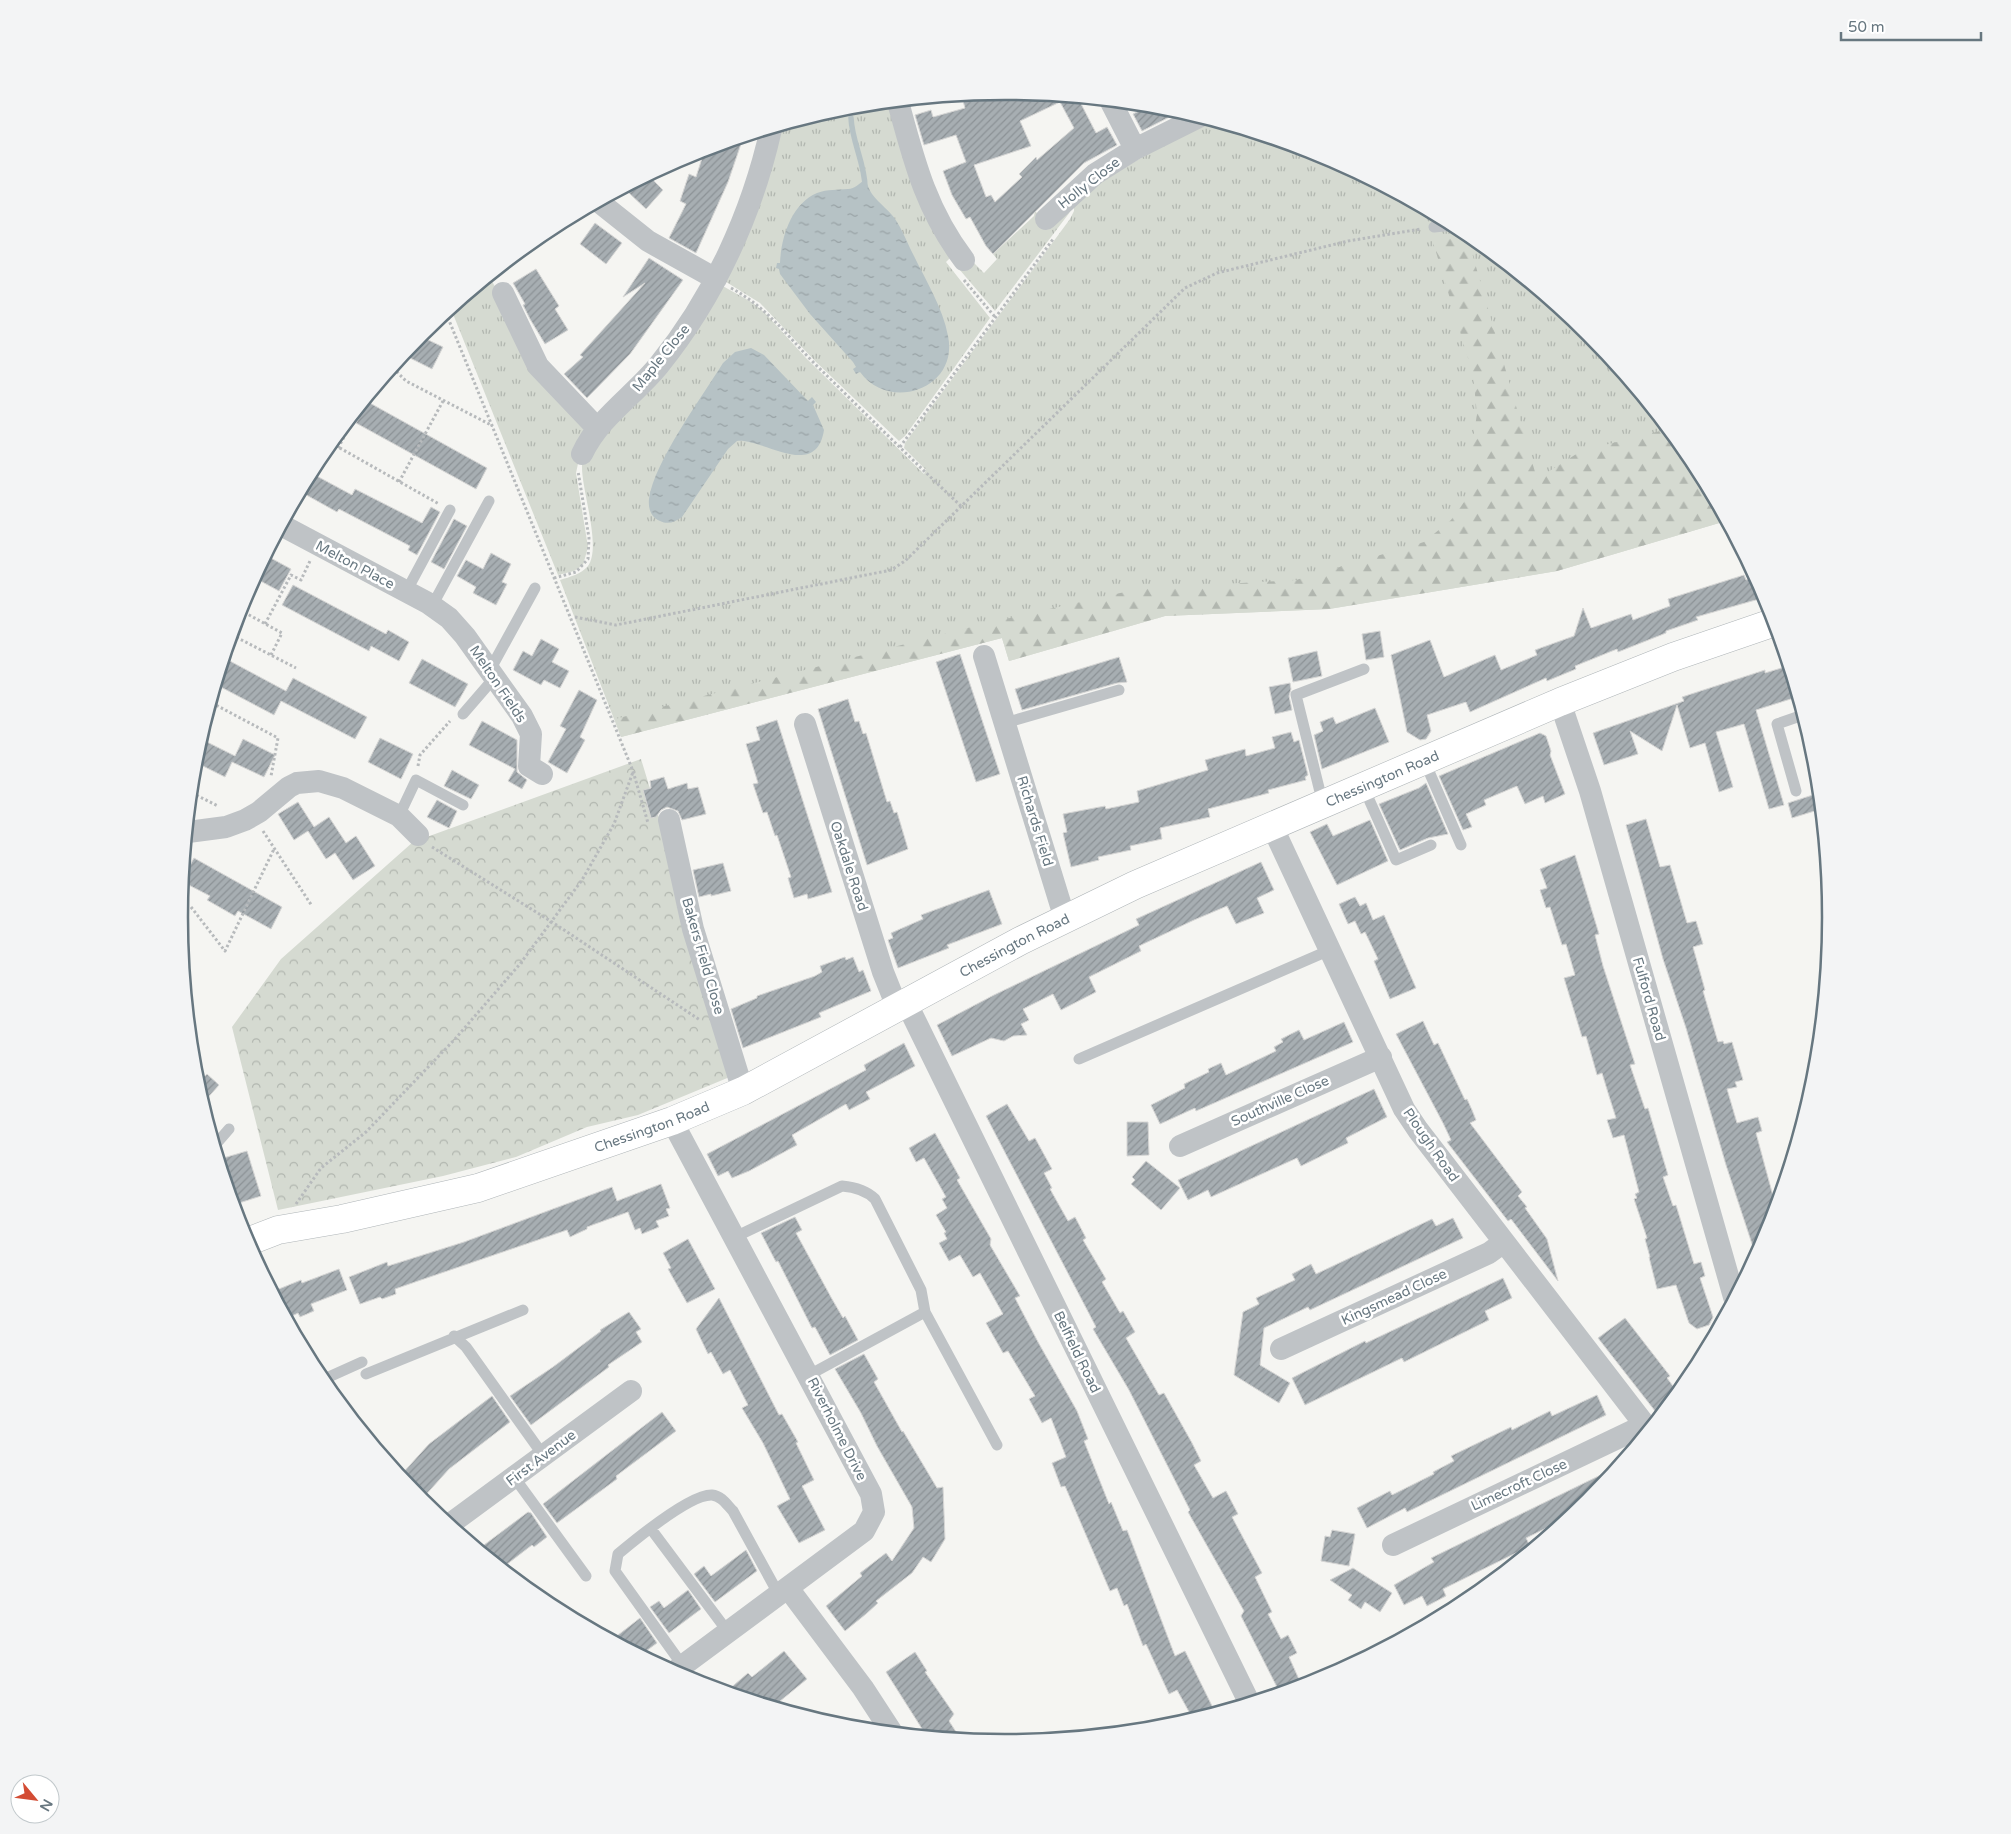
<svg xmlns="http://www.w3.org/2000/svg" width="2011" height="1834" font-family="'Varela Round',sans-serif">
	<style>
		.grass { fill: url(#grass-tufts) }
		.forest { fill: url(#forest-firs) }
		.park { fill: url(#park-crowns) }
		.water { fill: url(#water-ripples) }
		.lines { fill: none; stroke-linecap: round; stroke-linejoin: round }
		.stream { stroke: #b6c2c5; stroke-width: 5.5 }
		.building { fill: url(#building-hatch); stroke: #d6d6d5; fill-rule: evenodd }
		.secondary-casing { stroke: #afb5b8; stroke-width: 29 }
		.path { stroke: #b7babc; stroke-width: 3; stroke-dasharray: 2.5 2.5; stroke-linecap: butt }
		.lane { stroke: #bfc3c6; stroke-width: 11 }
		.street { stroke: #bfc3c6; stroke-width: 22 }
		.secondary { stroke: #fff; stroke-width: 28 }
		.labels { text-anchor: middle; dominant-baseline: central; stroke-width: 5; stroke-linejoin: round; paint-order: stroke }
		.street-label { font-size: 14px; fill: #677780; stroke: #fff }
		.rim { fill: none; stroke: #677780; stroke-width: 2.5 }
	</style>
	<defs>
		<pattern id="grass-tufts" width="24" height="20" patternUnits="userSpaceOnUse" patternTransform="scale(1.25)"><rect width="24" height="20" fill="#d5dad1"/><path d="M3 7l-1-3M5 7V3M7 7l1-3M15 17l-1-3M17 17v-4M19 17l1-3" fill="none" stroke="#b1b6af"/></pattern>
		<pattern id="forest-firs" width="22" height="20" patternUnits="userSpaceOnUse" patternTransform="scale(1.25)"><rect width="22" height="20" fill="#d5dad1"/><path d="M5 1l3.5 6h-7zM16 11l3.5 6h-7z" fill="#b1b6af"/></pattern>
		<pattern id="park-crowns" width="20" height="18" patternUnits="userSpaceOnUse" patternTransform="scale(1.25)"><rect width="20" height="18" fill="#d5dad1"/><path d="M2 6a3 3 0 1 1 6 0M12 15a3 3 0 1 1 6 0" fill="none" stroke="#b1b6af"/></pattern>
		<pattern id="water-ripples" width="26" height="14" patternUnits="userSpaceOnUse" patternTransform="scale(1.25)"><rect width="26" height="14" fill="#b6c2c5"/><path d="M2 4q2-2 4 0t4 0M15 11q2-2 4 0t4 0" fill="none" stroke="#98a2a5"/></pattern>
		<pattern id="building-hatch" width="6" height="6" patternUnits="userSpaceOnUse" patternTransform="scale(1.25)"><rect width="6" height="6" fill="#a7aeb2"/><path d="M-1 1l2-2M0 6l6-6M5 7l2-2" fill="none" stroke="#8c9296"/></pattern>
	</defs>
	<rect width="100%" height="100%" fill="#f5f5f2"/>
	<path class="grass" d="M891,106L952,256L946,262L990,318L905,436L899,441L815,361L760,303L723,280L781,126L837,109Z
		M1207,119L1322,154L1465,231L1590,333L1692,458L1726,521L1557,571L1329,609L1165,616L1009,661L1002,638L621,737L560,580C570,577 581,574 588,566C602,546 581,490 582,465L721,285L753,303L765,313L806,358L924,474L926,470L904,448L905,443L1070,219L1074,211V205L1090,188Z
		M1035,211L1048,224L1070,212L995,311L953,262L968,257L984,273L997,259L993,254L1034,216Z
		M490,277L516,329L585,431L576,473L588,547L583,565L574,571L558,575L451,309Z"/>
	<path class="forest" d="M1466,232L1537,479L1581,451L1668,429L1692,458L1726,521L1557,571L1329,609L1165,616L1009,661L1002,638L621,737L615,719L979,625L1138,589L1296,580L1424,542L1451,520L1472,491L1470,458L1477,414L1473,375L1433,242Z"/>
	<path class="park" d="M641,759L737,1074L638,1115L587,1127L516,1157L443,1176L278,1210L232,1027L281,959L413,842Z"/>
	<path class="water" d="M865,180C868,185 869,190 872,194C879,204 891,211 897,222C904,233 908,245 914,256C926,281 943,308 948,336C959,388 890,413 860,372L856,374L853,369L856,367L853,362L810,314L780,274L779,269L776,268L777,263H780C781,238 791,204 817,193C828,189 837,190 848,189C855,189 859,183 865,180Z
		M751,348L764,355L808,401L812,397L816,402L813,405L824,430C816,481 763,438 737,441L728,449L682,517C675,522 668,525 660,521C651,517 648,509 649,499C654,462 702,397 723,363L735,352Z"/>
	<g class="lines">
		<path class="stream" d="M851,118C852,142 865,164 865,187"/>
	</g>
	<path class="building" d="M1006,91L1078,98L1096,133L1107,127L1117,145L1084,163L993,254L986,246L970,217L966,219L952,195L943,171L966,162L956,135L924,145L915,115L931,110L933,117L965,108L963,101L982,94ZM1060,102L1074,128L1037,160L1036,157L1019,174L1022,177L995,202L991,195L986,197L974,165L1031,146L1020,121Z
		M1149,106L1167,107L1181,111L1142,131L1133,114Z
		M743,138L728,182L696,253L669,238L686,204L680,201L689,174L696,177L705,149Z
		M649,176L663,190L646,209L628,192L637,182Z
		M595,223L622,243L606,264L580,244Z
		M649,258L683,280L630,354L587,398L564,374L583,357L580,355L645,283L623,297Z
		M536,269L559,306L555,309L568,330L545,344L530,319L523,305L525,304L513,283Z
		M420,336L443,347L432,369L404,355Z
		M368,402L487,468L476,489L356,423Z
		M311,473L352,495L355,489L422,523L431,507L440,512L417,555L408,550L410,546L339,509L337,512L301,492Z
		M454,519L467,526L444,569L431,562Z
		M491,553L511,564L502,582L507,584L496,605L473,593L476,587L457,576L466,560L483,569Z
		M267,556L291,569L279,591L255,578Z
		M1744,575L1746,580L1756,577L1766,597L1696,617L1698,620L1666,631V633L1618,652L1617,649L1575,666L1576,669L1547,681L1546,678L1470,712L1466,702L1427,715L1431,731L1426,739L1420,740L1407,732L1391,655L1430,640L1444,677L1495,655L1501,670L1537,655L1535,650L1574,636L1583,608L1591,628L1631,614L1633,620L1670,606L1668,599Z
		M293,585L386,634L388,630L409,642L399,661L371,646L369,651L282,605Z
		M1380,631L1384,657L1366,660L1362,634Z
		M541,639L559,649L552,662L569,671L560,688L544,680L541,685L513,670L523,651L532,656Z
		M1317,651L1322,676L1293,682L1288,658Z
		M960,654L1000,774L976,782L936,662Z
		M1119,657L1127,682L1117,683L1022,710L1015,689Z
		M422,659L468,684L455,707L409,683Z
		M228,660L286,691L293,678L367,717L355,739L281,701L274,715L217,685Z
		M1788,666L1797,697L1756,710L1784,805L1769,809L1744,724L1716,732L1733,787L1719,792L1705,743L1690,748L1677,705L1662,751L1630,731L1638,754L1604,765L1593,733L1684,701L1682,697L1765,670V673Z
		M1290,683L1291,689L1289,696L1292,710L1275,714L1269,687Z
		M579,690L597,700L580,737L585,740L567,773L548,762L566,729L560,726Z
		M848,699L855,722L859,721L863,734L866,733L887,802L890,801L894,813L897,812L908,849L867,865L818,709Z
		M1375,708L1389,742L1322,769L1314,735L1323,731L1320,722L1333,717L1336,724Z
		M777,720L832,892L808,899L807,894L794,898L788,878L791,877L777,835L775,836L767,812L763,813L753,784L758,783L746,744L760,740L756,727Z
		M482,721L517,740V772L527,780L522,789L508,781L515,769L469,745Z
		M1291,732L1294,742L1299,740L1308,775L1305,777L1306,780L1268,790L1269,793L1208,809L1210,817L1160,828L1162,839L1130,846L1131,850L1098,857L1099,860L1071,867L1063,833L1067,832L1063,814L1105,806L1106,809L1139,802L1137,791L1208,770L1205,760L1245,749L1246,756L1275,748L1272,737Z
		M1540,733L1546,736L1551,751L1550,755L1565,794L1545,803L1543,796L1525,804L1517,786L1484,800L1486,805L1466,814L1472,827L1463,830L1439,776Z
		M380,738L413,754L401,779L368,762Z
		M201,739L235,756L243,739L275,755L264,777L232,762L225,777L195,762Z
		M452,770L479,785L471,799L444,786Z
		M664,777L668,789L687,783L688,789L698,787L706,814L682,820L678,811L667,807L661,810L656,817L651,818L643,790L651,788L650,781Z
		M1426,783L1448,834L1428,838L1400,850L1379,804L1419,788Z
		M1819,793L1821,809L1792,818L1788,803Z
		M437,800L457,811L449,828L427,817Z
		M298,802L314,827L329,817L346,843L356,836L375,866L353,880L335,853L326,859L308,831L294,840L278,814Z
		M1646,819L1660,867L1670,865L1687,923L1696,921L1703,944L1693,947L1705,990L1703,991L1718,1042L1723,1041L1724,1044L1732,1042L1743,1080L1735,1082L1737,1087L1727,1089L1737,1123L1758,1117L1762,1131L1756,1133L1776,1207L1768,1233L1756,1256L1726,1165L1686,1028L1663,959L1626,825Z
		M1370,820L1388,861L1337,885L1310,832L1327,824L1333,836Z
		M1575,855L1599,934L1595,935L1603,966L1635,1064L1630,1065L1645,1109L1648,1108L1668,1175L1663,1177L1673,1206L1676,1205L1694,1264L1701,1262L1705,1276L1700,1278L1713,1317L1709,1325L1697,1329L1689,1323L1676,1285L1657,1289L1649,1257H1650L1645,1239L1647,1238L1634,1199L1637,1198L1635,1194L1639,1192L1624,1135L1613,1138L1607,1120L1616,1118L1609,1096L1602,1073L1597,1075L1586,1036L1582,1037L1564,978L1575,975L1566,944L1562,945L1550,907L1546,908L1540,890L1547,888L1540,869Z
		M194,858L282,907L271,929L238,911L235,916L207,900L210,896L183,882L184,876Z
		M1261,862L1274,890L1257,898L1264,913L1236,924L1227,906L1194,920L1139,946L1141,951L1089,977L1096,992L1061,1010L1053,994L1023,1009L1029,1020L1021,1024L1027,1035L1013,1036L1004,1041L991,1038L952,1056L937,1025L994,995L1139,925L1136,919Z
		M723,863L731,891L711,896V894L699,897L693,870Z
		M989,890L1002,924L947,945L949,948L898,968L888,940L893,938L891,933L923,919L921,915Z
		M1355,897L1360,906L1366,903L1373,920L1384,915L1416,988L1390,999L1374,961L1378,959L1365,932L1361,934L1355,921L1348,924L1339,904Z
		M845,957L846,960L853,957L859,972L863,970L871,991L819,1013L821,1017L743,1048L731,1009L757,998V996L815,976L822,972L820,966Z
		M1423,1021L1434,1045L1438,1043L1465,1100L1467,1099L1472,1110L1476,1120L1470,1123L1522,1192L1518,1196L1527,1207L1525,1208L1547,1239L1558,1281L1511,1219L1508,1221L1447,1142L1451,1140L1443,1123L1396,1034Z
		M1344,1022L1353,1042L1196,1111L1195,1108L1160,1124L1151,1105L1185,1088L1184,1084L1209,1072L1208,1069L1221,1063L1226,1075L1276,1051L1274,1047L1283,1042L1281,1039L1299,1030L1304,1040Z
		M904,1043L915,1066L866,1092L870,1099L849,1110L846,1104L792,1135L797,1145L749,1171L732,1178L728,1171L718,1176L707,1154L866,1070L864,1065Z
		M207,1074L219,1085L203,1103L198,1084Z
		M1374,1089L1387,1117L1346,1138L1348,1143L1301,1166L1297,1158L1211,1197L1208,1190L1188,1200L1178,1180Z
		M1007,1104L1029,1141L1035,1138L1052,1169L1044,1173L1052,1188L1050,1189L1068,1221L1075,1217L1086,1238L1083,1240L1106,1279L1102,1282L1120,1313L1123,1311L1135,1332L1126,1338L1159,1395L1164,1393L1192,1443L1201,1461L1194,1465L1213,1498L1226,1491L1238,1514L1232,1517L1262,1573L1255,1577L1272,1612L1268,1614L1281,1639L1288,1635L1297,1653L1289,1657L1302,1686L1280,1693L1241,1616L1244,1611L1188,1512L1190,1510L1129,1390L1093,1329L1096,1327L986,1116Z
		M1127,1122H1148L1149,1155L1127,1156Z
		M935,1133L960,1178L957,1180L991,1239L990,1245L1020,1296L1015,1298L1038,1342L1077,1411L1088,1439L1084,1441L1109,1504L1111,1502L1123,1531L1127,1530L1175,1656L1185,1651L1215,1712L1193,1719L1177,1690L1169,1694L1146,1644L1143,1646L1127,1604L1124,1606L1117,1588L1110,1591L1065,1486L1061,1487L1052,1463L1066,1457L1051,1418L1042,1423L1029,1399L1035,1396L1008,1351L1003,1353L986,1323L1003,1314L980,1273L973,1277L960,1255L949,1261L939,1243L947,1239L944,1233L946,1232L936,1215L947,1208L942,1199L946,1197L924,1158L916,1162L909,1148Z
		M247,1151L261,1196L236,1204L220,1159Z
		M1146,1161L1180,1188L1161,1210L1131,1184L1135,1180L1132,1177Z
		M661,1184L670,1208L666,1209L669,1216L656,1221L659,1227L642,1234L640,1228L635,1230L628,1212L587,1227V1229L570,1237L567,1230L418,1281L395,1289L396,1294L382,1299L380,1297L360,1304L349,1277L387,1262L388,1266L464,1242L612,1187L617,1201Z
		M795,1217L802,1230L796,1233L832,1299L843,1318L845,1316L858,1340L830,1355L815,1327L812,1328L778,1261L776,1262L761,1233Z
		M1453,1218L1463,1238L1310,1310L1308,1307L1264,1328L1260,1365L1290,1383L1279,1403L1234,1375L1243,1312L1259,1304L1256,1298L1295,1280L1292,1274L1311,1264L1316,1274L1432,1219L1436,1226Z
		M688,1239L715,1289L687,1303L668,1269L671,1268L663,1253Z
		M339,1269L347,1290L311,1304L314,1311L300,1317L298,1313L288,1318L274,1291L301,1280L302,1283Z
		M1503,1278L1512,1298L1485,1311L1489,1320L1404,1362L1402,1358L1305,1405L1292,1378L1365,1341L1366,1343Z
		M719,1298L779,1415L782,1414L798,1442L796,1443L814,1480L802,1486L825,1530L799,1543L777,1506L790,1499L763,1443L742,1408L748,1405L730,1370L723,1374L711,1352L708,1354L696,1329Z
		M629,1312L641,1329L636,1332L642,1342L608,1365L609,1367L531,1425L510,1396L553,1367L601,1331L600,1330Z
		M1625,1318L1670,1376L1667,1378L1678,1393L1659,1416L1598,1338Z
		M864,1354L878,1379L874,1382L902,1432L903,1431L937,1488L943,1487L945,1539L931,1562L923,1557L912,1573L876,1601L878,1603L866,1614L845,1631L826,1606L862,1576L860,1573L886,1553L892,1561L914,1528L912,1507L877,1446L861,1413L835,1369Z
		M1597,1395L1606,1415L1407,1512L1405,1508L1367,1528L1357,1508L1390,1491L1392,1495L1434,1474L1433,1472L1454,1461L1451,1456L1511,1427L1512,1430L1550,1411L1552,1416Z
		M492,1396L510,1422L449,1469L421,1500L401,1475L429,1444Z
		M662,1412L676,1431L616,1476L617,1479L557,1523L543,1504Z
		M1617,1467L1589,1501L1571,1516L1526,1538L1530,1546L1443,1589L1446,1596L1427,1606L1422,1596L1404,1605L1394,1585L1434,1562L1431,1558Z
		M528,1512L531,1513L547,1537L534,1547L532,1545L506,1565L503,1561L498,1564L480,1548Z
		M1332,1530L1355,1534L1349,1566L1321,1561L1325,1536L1330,1537Z
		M746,1550L757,1571L715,1602L694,1574L704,1566L711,1576Z
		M1353,1568L1392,1593L1380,1612L1365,1602L1361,1609L1348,1600L1352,1595L1330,1580Z
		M688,1590L701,1609L669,1633L650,1607L659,1601L664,1608Z
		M640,1618L657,1643L642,1654L613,1639Z
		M784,1651L807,1679L774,1706L727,1691L748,1673L752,1677Z
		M915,1652L927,1671L925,1672L954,1714L949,1721L960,1738L926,1735L886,1672Z"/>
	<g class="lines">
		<defs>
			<g id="secondary">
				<path id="s1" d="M247,1242L278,1230L342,1219L478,1188L672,1121L743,1091L1020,941L1135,885L1560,702L1673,657L1775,622"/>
			</g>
		</defs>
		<use href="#secondary" class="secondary-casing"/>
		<path class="path" d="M964,280L995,317
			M731,288C768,308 787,336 816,365C864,412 912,460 961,506
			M446,313L633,771L648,823
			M393,368L406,381L493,426
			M331,443L439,504
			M900,447L1054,238
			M338,448L360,408
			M399,482L443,401
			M554,578L576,572L588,559L589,538L578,471
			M240,610L282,633L271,655
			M575,617L616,625L891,570L905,561L1185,288L1217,273L1348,241L1421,229
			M265,624L291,575L301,580L310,561
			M233,631L244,612
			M232,635L296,668
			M212,703L278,738L271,776
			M418,766L420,755L450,721
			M192,793L218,806
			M263,831L312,906
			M432,847L552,922L700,1020
			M191,907L225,951L274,849
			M296,1204L321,1168L366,1132L455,1039L520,964L582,880L614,824L633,772"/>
		<path class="lane" d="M1434,227L1453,225
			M539,236L551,228
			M406,592L450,510
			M432,606L489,501
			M490,670L535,588
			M463,714L495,677
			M1005,723L1119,690
			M1424,760L1461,845
			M1363,786L1396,860L1431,845
			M1796,791L1777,724L1803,715
			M1323,804L1296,695L1364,669
			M399,816L416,780L463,805
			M1079,1059L1330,950
			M216,1144L229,1129
			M735,1237L842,1186C854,1187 866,1190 875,1199L921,1290L925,1312L997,1445
			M454,1336L466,1347L543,1455
			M366,1374L523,1310
			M809,1375L925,1312
			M322,1380L362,1362
			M514,1477L586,1576
			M651,1529L728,1632
			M683,1666L615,1571L618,1554C636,1539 690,1494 712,1495C722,1496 727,1505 733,1511L779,1595"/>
		<path class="street" d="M898,102C914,161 926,210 964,260
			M1135,149L1199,117
			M599,202L648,241L716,279
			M1046,219L1095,174L1135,149L1111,102
			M503,293L538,366L597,428
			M582,454C599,417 634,396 659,365C714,297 752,214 771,129
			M283,526L428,603L449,618L465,636L522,716L531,734L529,766L542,774
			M984,656L1065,919
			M1560,702L1590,791L1734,1297
			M805,724L883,972L897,1007
			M669,820L693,929L743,1091
			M1272,826L1404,1109L1418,1130L1648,1429
			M188,832L226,827L245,820L259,812L289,787L297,783L319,781L343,788L399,816L418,835
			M906,1002L1249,1702
			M672,1121L871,1494L874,1512L864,1531L674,1672
			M1180,1146L1381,1057
			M1281,1349L1489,1253L1504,1242
			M450,1524L631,1391
			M1393,1545L1645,1425
			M788,1588L863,1688L891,1731"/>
		<use href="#secondary" class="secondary"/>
	</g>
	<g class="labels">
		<g class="street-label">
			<text transform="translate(1089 183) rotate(-38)">Holly Close</text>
			<text transform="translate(661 358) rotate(-51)">Maple Close</text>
			<text transform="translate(355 565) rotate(28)">Melton Place</text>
			<text transform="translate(498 684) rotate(56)">Melton Fields</text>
			<text stroke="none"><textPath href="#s1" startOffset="1232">Chessington Road</textPath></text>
			<text transform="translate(1035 821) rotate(73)">Richards Field</text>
			<text transform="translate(849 866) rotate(72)">Oakdale Road</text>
			<text stroke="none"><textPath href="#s1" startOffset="828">Chessington Road</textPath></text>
			<text transform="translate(703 956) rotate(74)">Bakers Field Close</text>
			<text transform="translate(1649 999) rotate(74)">Fulford Road</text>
			<text transform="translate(1280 1101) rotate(-24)">Southville Close</text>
			<text stroke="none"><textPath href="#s1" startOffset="422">Chessington Road</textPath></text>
			<text transform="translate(1431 1145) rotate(55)">Plough Road</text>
			<text transform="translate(1394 1297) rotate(-25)">Kingsmead Close</text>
			<text transform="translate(1077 1352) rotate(64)">Belfield Road</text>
			<text transform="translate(837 1429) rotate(63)">Riverholme Drive</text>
			<text transform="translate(541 1458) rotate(-37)">First Avenue</text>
			<text transform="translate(1519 1485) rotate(-25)">Limecroft Close</text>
		</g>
	</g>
	<path d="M0 0H2011V1834H0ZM188 917a817 817 0 1 1 1634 0a817 817 0 1 1-1634 0Z" fill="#f3f4f5" fill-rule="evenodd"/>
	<path class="rim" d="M188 917a817 817 0 1 1 1634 0a817 817 0 1 1-1634 0Z"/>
	<g transform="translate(35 1799) rotate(119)"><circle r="24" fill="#ffffff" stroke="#c2c9cc"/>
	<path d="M0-4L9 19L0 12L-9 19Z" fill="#d34c34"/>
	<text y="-8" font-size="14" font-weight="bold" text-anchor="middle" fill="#677780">N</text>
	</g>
	<path d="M1841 32v8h140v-8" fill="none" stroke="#677780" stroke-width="2.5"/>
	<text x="1848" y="32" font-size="15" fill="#677780" stroke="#ffffff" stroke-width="4" paint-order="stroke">50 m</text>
</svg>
